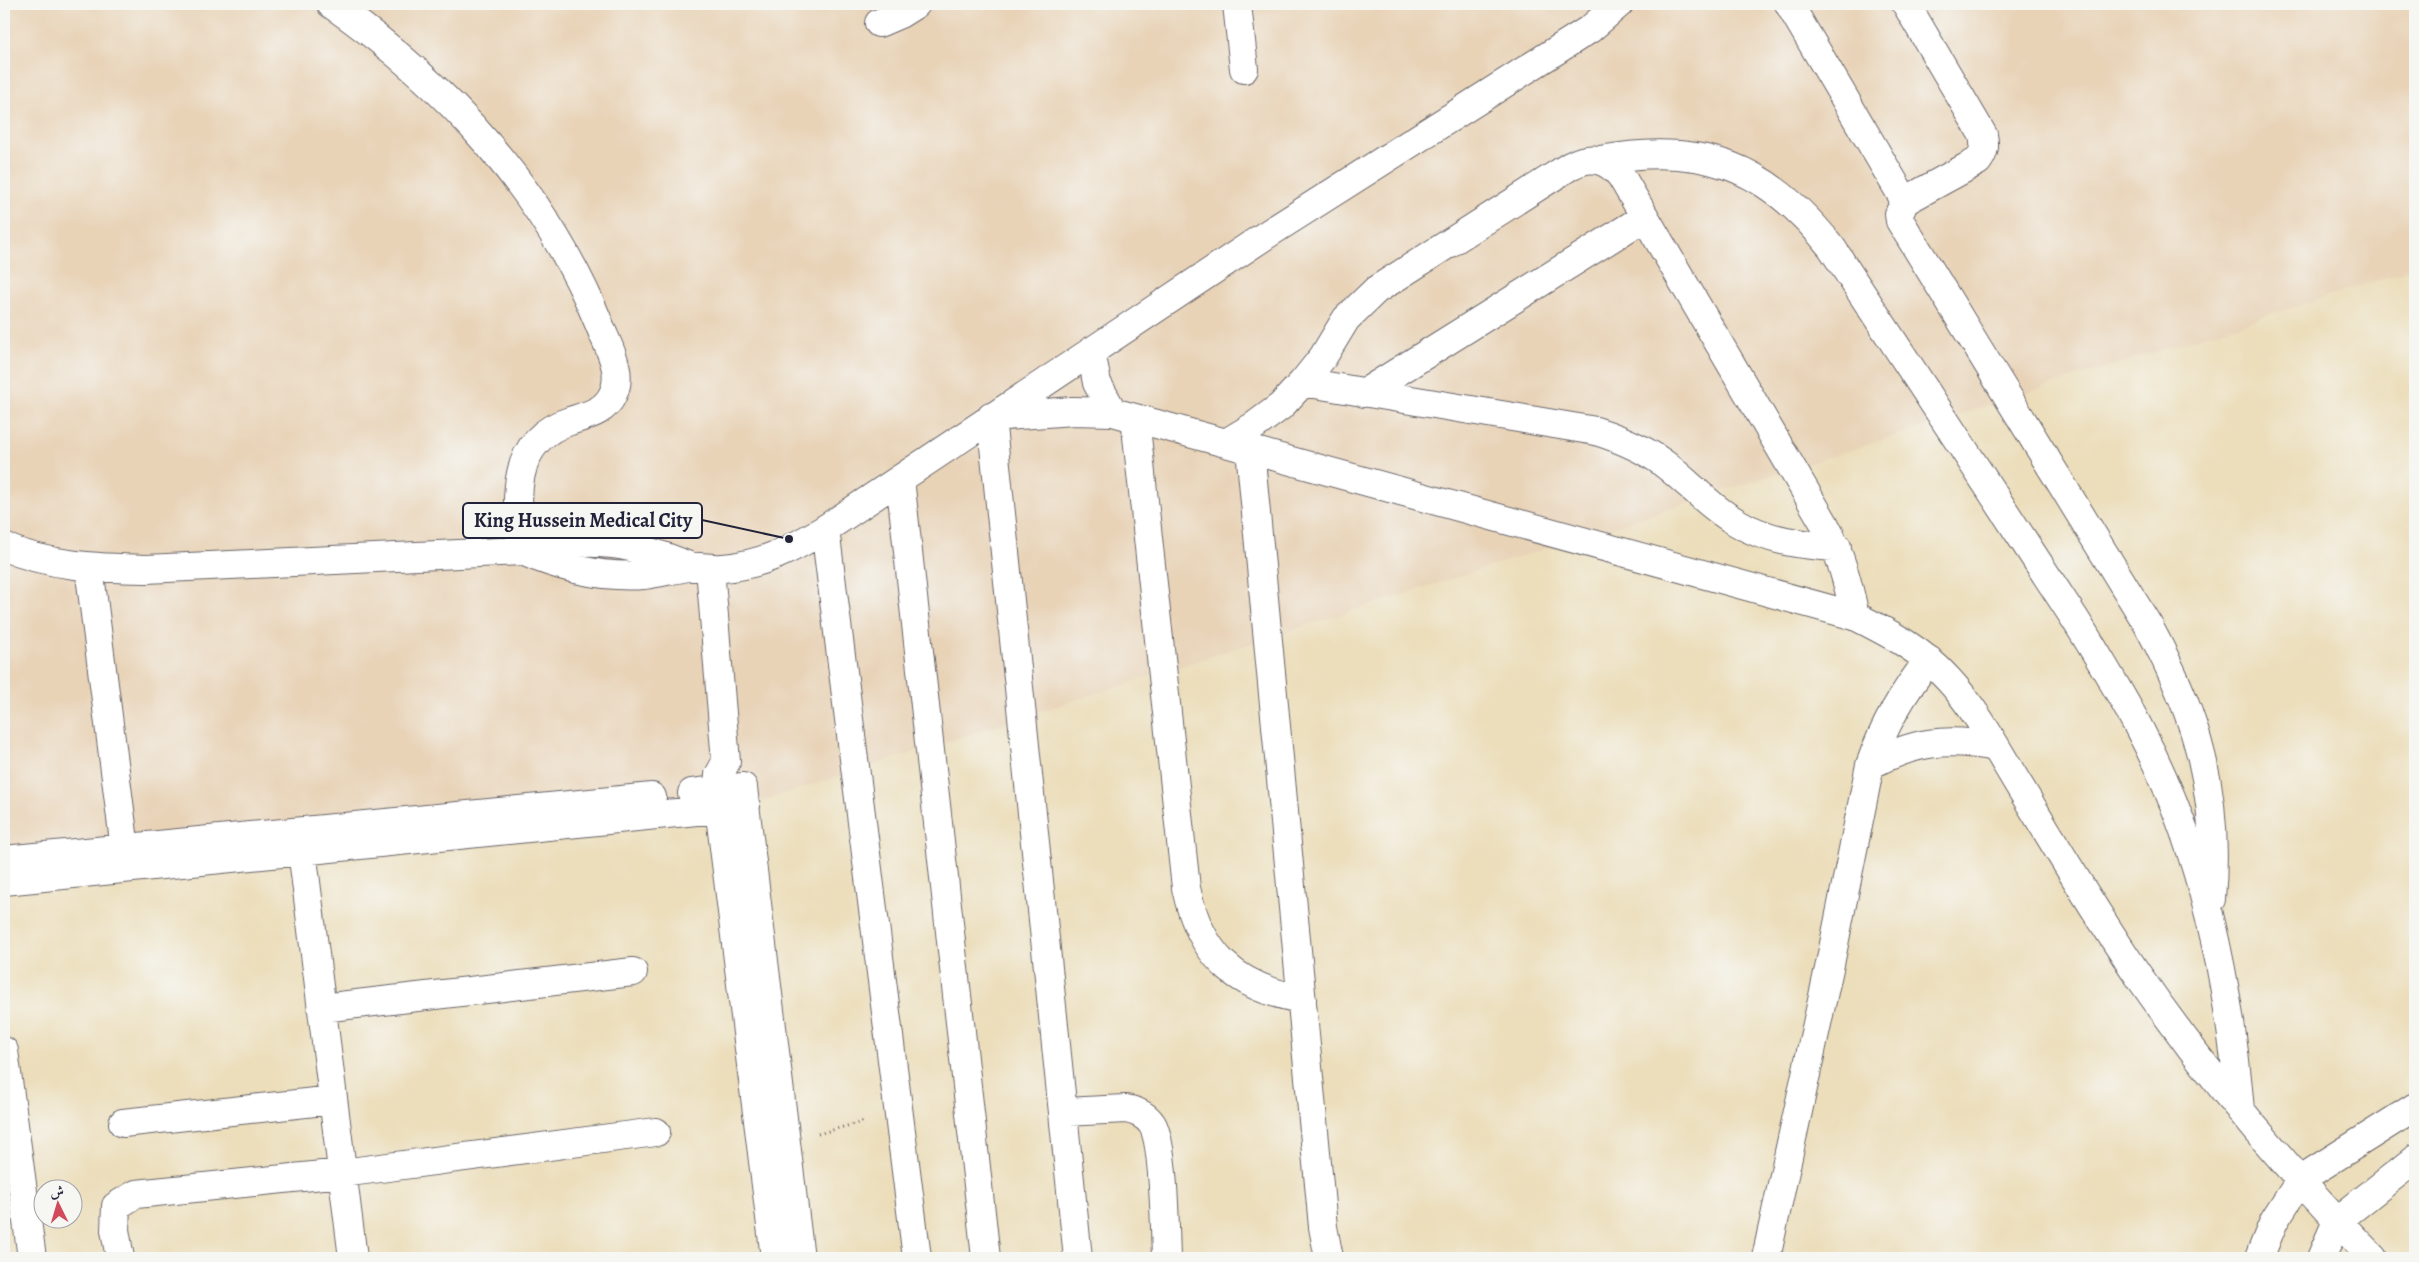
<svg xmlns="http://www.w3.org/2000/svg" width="2419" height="1262" font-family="Alegreya,Amiri,serif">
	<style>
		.built { fill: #e8d3b7 }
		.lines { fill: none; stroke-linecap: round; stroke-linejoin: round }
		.minor-casing { stroke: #696468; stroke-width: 30 }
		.path { stroke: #696468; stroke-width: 3; stroke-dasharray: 1 4; stroke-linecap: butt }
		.minor { stroke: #fff; stroke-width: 28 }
		.leader { fill: none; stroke: #22223b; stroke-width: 2 }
		.callout-dot { fill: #22223b; stroke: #f6f6f2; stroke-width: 2 }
		.callout { fill: #f6f6f2; stroke: #22223b; stroke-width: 2 }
		.callout-label { font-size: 20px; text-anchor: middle; font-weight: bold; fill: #22223b }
	</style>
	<rect width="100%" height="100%" fill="#f6f6f2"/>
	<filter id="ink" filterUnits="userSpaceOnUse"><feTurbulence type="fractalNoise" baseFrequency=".02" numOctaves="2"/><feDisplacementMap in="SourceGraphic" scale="10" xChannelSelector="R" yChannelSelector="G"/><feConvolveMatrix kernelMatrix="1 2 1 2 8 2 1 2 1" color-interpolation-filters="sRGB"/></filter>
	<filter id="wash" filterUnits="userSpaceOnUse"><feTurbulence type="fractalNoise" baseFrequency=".0096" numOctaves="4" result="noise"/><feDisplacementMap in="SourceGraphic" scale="20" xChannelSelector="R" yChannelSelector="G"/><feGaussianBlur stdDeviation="1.12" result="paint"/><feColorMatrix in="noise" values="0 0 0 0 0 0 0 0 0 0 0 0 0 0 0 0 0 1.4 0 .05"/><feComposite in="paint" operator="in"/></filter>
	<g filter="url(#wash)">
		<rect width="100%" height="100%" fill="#ecdebb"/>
		<path class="built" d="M4,4H2415V268L735,810L4,884Z"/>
	</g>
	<g filter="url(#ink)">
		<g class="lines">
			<defs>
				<path id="minor" d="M331,4C448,85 546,193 600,326C608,347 624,372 613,394C605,412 588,415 570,421C510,439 515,501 522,551
					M1237,4L1244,69
					M1789,4L1905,201
					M1906,4L1983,135C1985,145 1985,151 1978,161L1905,201L1899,214L1900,221L2148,625C2198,717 2220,794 2211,899
					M879,23L900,14L916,4
					M1600,160C1702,141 1768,166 1832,248L2075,619C2098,656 2120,692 2140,730C2202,848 2229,979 2240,1110
					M1091,351L1097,383L1113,412
					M1303,382L1596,431C1621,439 1646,449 1667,466C1691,485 1711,508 1738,523C1768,541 1803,545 1837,547
					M1364,393L1645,217
					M1135,418L1186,888C1200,954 1235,988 1302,999
					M1226,443L1254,426L1281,406L1303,382L1323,357L1346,319L1376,290L1570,166C1590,155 1606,158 1621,176L1824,523C1840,552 1848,583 1855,616
					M1250,449L1323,1227L1329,1258
					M900,479L986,1258
					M825,529L917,1258
					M4,547C49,566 98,568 146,569L522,551C584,536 632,541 691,567
					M522,551C561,568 602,578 644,575C659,573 674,569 689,567C700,566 712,569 723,568C762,565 792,549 825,529L1266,235L1590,29L1619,4
					M89,567L127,865
					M710,568L726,762L719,775L717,791L775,1258
					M1870,765C1913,742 1947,737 1995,747
					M743,788L800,1258
					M692,793L743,787
					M300,834L353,1258
					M4,860L652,797
					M4,881L746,806
					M322,1008L633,972
					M4,1051L32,1258
					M1064,1112L1126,1109C1137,1111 1146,1115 1152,1124C1164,1142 1165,1232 1166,1258
					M123,1123L333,1100
					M120,1258L115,1230L116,1206L136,1194L342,1173L656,1132
					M1078,1258L991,417L1073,411L1113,412L1855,616C1889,633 1922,650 1948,679C1977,710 1997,750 2020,787C2058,850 2096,914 2138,975C2208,1076 2288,1171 2373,1258
					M1766,1258L1830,964L1870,765C1884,725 1902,693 1929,660
					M2259,1258L2274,1221L2301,1179L2415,1107
					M2321,1258L2337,1221L2415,1159"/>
			</defs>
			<use href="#minor" class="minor-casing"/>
			<path class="path" d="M818,1134L865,1121"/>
			<use href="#minor" class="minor"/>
		</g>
	</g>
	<path class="leader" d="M789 539L702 520"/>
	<circle class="callout-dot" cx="789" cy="539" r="5"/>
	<rect class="callout" x="463" y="503" width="239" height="35" rx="5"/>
	<g class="callout-label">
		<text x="583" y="527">King Hussein Medical City</text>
	</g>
	<rect width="2419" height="1262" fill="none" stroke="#f6f6f2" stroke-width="20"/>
	<g transform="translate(58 1204) rotate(355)"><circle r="24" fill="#f6f6f2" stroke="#a1a1a9"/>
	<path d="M0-4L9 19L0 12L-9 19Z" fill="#d1495b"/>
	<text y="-8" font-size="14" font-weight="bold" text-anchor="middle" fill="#22223b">ش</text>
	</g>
</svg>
